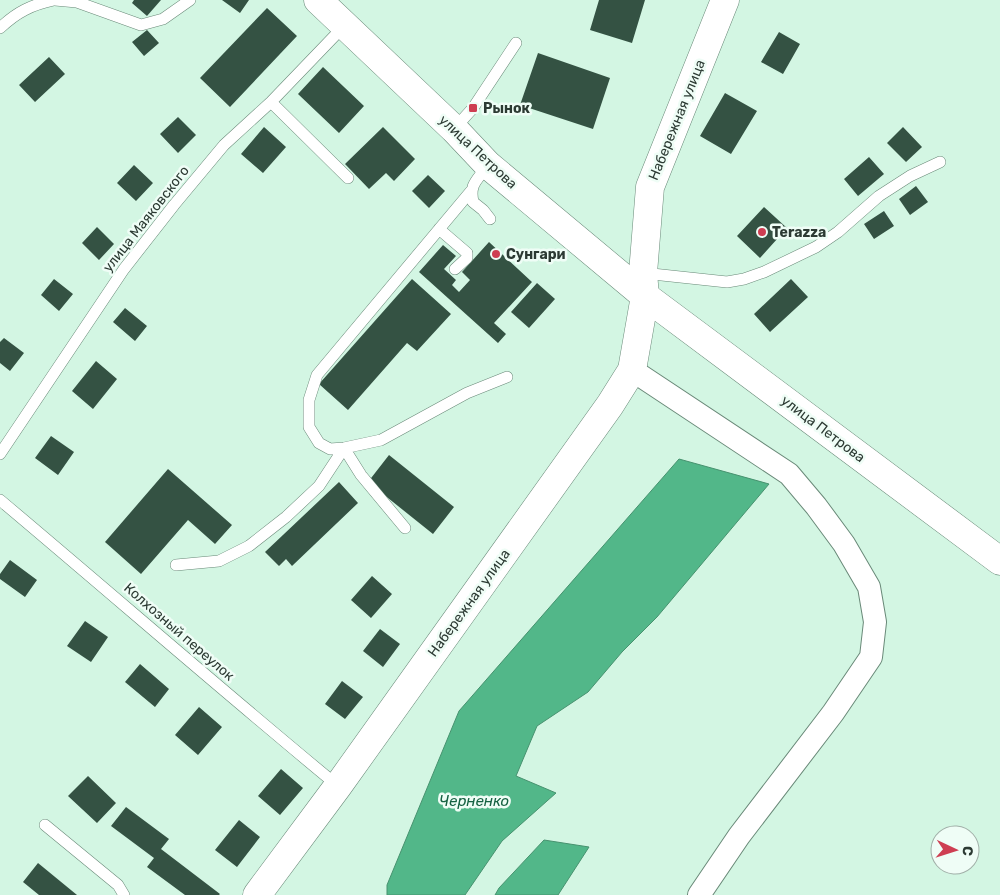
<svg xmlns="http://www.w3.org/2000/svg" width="1000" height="895" font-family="Rubik,sans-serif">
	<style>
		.water { fill: #52b789; stroke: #47926f }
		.building { fill: #345243 }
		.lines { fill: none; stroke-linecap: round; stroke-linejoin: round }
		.lane-casing { stroke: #698978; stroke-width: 12 }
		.street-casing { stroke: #698978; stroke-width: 24 }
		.secondary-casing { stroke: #698978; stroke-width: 29 }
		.primary-casing { stroke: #698978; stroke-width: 29 }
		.lane { stroke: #fff; stroke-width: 11 }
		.street { stroke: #fff; stroke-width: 22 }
		.secondary { stroke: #fff; stroke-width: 28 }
		.primary { stroke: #fff; stroke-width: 28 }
		.poi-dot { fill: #ce3e52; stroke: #effdf6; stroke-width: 2 }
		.labels { text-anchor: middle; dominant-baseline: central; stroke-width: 5; stroke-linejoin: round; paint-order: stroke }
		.poi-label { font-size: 14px; font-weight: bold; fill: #2c3a33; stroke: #effdf6; text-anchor: start }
		.street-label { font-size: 14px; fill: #2c3a33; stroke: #effdf6 }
		.water-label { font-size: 15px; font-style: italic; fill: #166243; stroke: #effdf6 }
	</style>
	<rect width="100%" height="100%" fill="#d3f6e3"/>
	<path class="water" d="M679,459L769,484L657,617L622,652L588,692L537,726L516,776L556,793L502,841L465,895H387V885L459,711Z
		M544,840L589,847L558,895H495L499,888Z"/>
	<path class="building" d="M134,0H161L147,16L132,3Z
		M222,0H249L240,13Z
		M599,0H645L632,43L590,30Z
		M267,8L297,36L230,107L200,78Z
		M147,30L159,43L144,56L132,42Z
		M779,32L800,44L783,74L761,62Z
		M538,53L610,78L593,129L520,105Z
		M49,57L65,74L35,102L19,85Z
		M323,67L364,106L339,133L298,94Z
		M725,93L757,111L731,154L700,136Z
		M178,117L196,135L178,153L160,134Z
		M264,127L286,147L263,173L241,154Z
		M383,127L415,159L394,181L386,173L369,189L345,164Z
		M903,127L922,147L906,162L887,143Z
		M869,157L884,174L858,196L844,179Z
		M134,165L153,183L136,201L117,183Z
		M428,175L445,191L429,208L412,191Z
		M916,186L928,202L910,215L899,199Z
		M764,207L787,228L760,258L737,236Z
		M884,211L894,226L874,239L864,224Z
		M97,227L114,244L99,260L82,243Z
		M489,242L532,282L494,323L506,334L498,343L419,272L443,245L456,256L444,269L456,280L452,285L459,292L470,280L462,272Z
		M54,279L73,294L59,311L41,295Z
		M412,279L451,314L417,351L407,343L348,410L319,384Z
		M791,279L808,297L770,332L754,314Z
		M537,283L555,299L529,328L511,312Z
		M125,308L147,326L135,341L113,322Z
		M4,338L24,353L10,371L0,363V342Z
		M96,361L117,379L93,409L72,391Z
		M51,436L74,452L58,475L35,458Z
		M389,455L454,507L433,534L368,482Z
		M168,469L232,525L215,544L188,520L141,574L105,542Z
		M339,482L358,503L292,566L286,559L279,566L265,552Z
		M10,560L37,580L25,597L0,579V574Z
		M372,576L392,594L371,618L351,600Z
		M85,621L108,637L91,662L67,646Z
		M380,629L400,644L383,667L363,651Z
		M140,664L169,689L155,707L125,682Z
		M342,681L363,697L345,719L325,704Z
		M199,707L222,727L198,755L175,735Z
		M281,769L303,788L280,815L258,796Z
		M88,776L116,803L97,823L68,796Z
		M126,807L169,839L161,849L220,894L219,895H185L147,867L154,858L111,826Z
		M239,820L260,837L237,867L215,850Z
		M38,863L77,895H39L23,882Z"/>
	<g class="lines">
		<defs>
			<path id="lane" d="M55,0L77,2L141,25L163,19L190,0
				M0,28C17,12 31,5 54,0
				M271,102L348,178
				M454,129L473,108L516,43
				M488,165C478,180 469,183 473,202L483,210L490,219
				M471,191L317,375L309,400V427L319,443L330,449L344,448L381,440L467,393L507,377
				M439,229L467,253V258L455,269
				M643,273L727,282L744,279L764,272L816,247L838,232L879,196L910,176L940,162
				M0,454L124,269L174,205L224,145L271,102L345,25
				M0,500C113,595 224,692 338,786
				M176,565L219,561L249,546L286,517L319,486L344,448L361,475L405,528
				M45,825L118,885L124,895"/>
			<path id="street" d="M632,370L789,474L816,506L844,544L869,587L875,622L871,657L833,713L739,836L699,895"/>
			<path id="secondary" d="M645,296L643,273L650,187L725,0"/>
			<path id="primary" d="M318,0L454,129L488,165L645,296L1000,561
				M257,895L338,786L610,405L632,370L645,296"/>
		</defs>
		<use href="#lane" class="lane-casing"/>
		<use href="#street" class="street-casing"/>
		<use href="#secondary" class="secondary-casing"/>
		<use href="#primary" class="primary-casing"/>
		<use href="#lane" class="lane"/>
		<use href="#street" class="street"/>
		<use href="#secondary" class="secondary"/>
		<use href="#primary" class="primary"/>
	</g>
	<g class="poi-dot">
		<rect x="468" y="103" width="10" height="10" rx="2.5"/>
		<circle cx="762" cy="232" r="5"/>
		<circle cx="496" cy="254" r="5"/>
	</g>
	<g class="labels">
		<g class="poi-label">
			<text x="483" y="108">Рынок</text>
			<text x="772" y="232">Terazza</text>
			<text x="506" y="254">Сунгари</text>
		</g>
		<g class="street-label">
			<text transform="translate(677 120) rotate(-68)">Набережная улица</text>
			<text transform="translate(478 152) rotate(43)">улица Петрова</text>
			<text transform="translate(146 219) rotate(-52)">улица Маяковского</text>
			<text transform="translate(823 429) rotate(37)">улица Петрова</text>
			<text transform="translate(469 603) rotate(-54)">Набережная улица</text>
			<text transform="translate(179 632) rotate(41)">Колхозный переулок</text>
		</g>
		<g class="water-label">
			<text x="474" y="801">Черненко</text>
		</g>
	</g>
	<g transform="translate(955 850) rotate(94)"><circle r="24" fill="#effdf6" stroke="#a1afa8"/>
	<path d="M0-4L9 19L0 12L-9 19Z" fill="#ce3e52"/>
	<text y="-8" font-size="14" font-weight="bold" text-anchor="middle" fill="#2c3a33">С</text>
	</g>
</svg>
